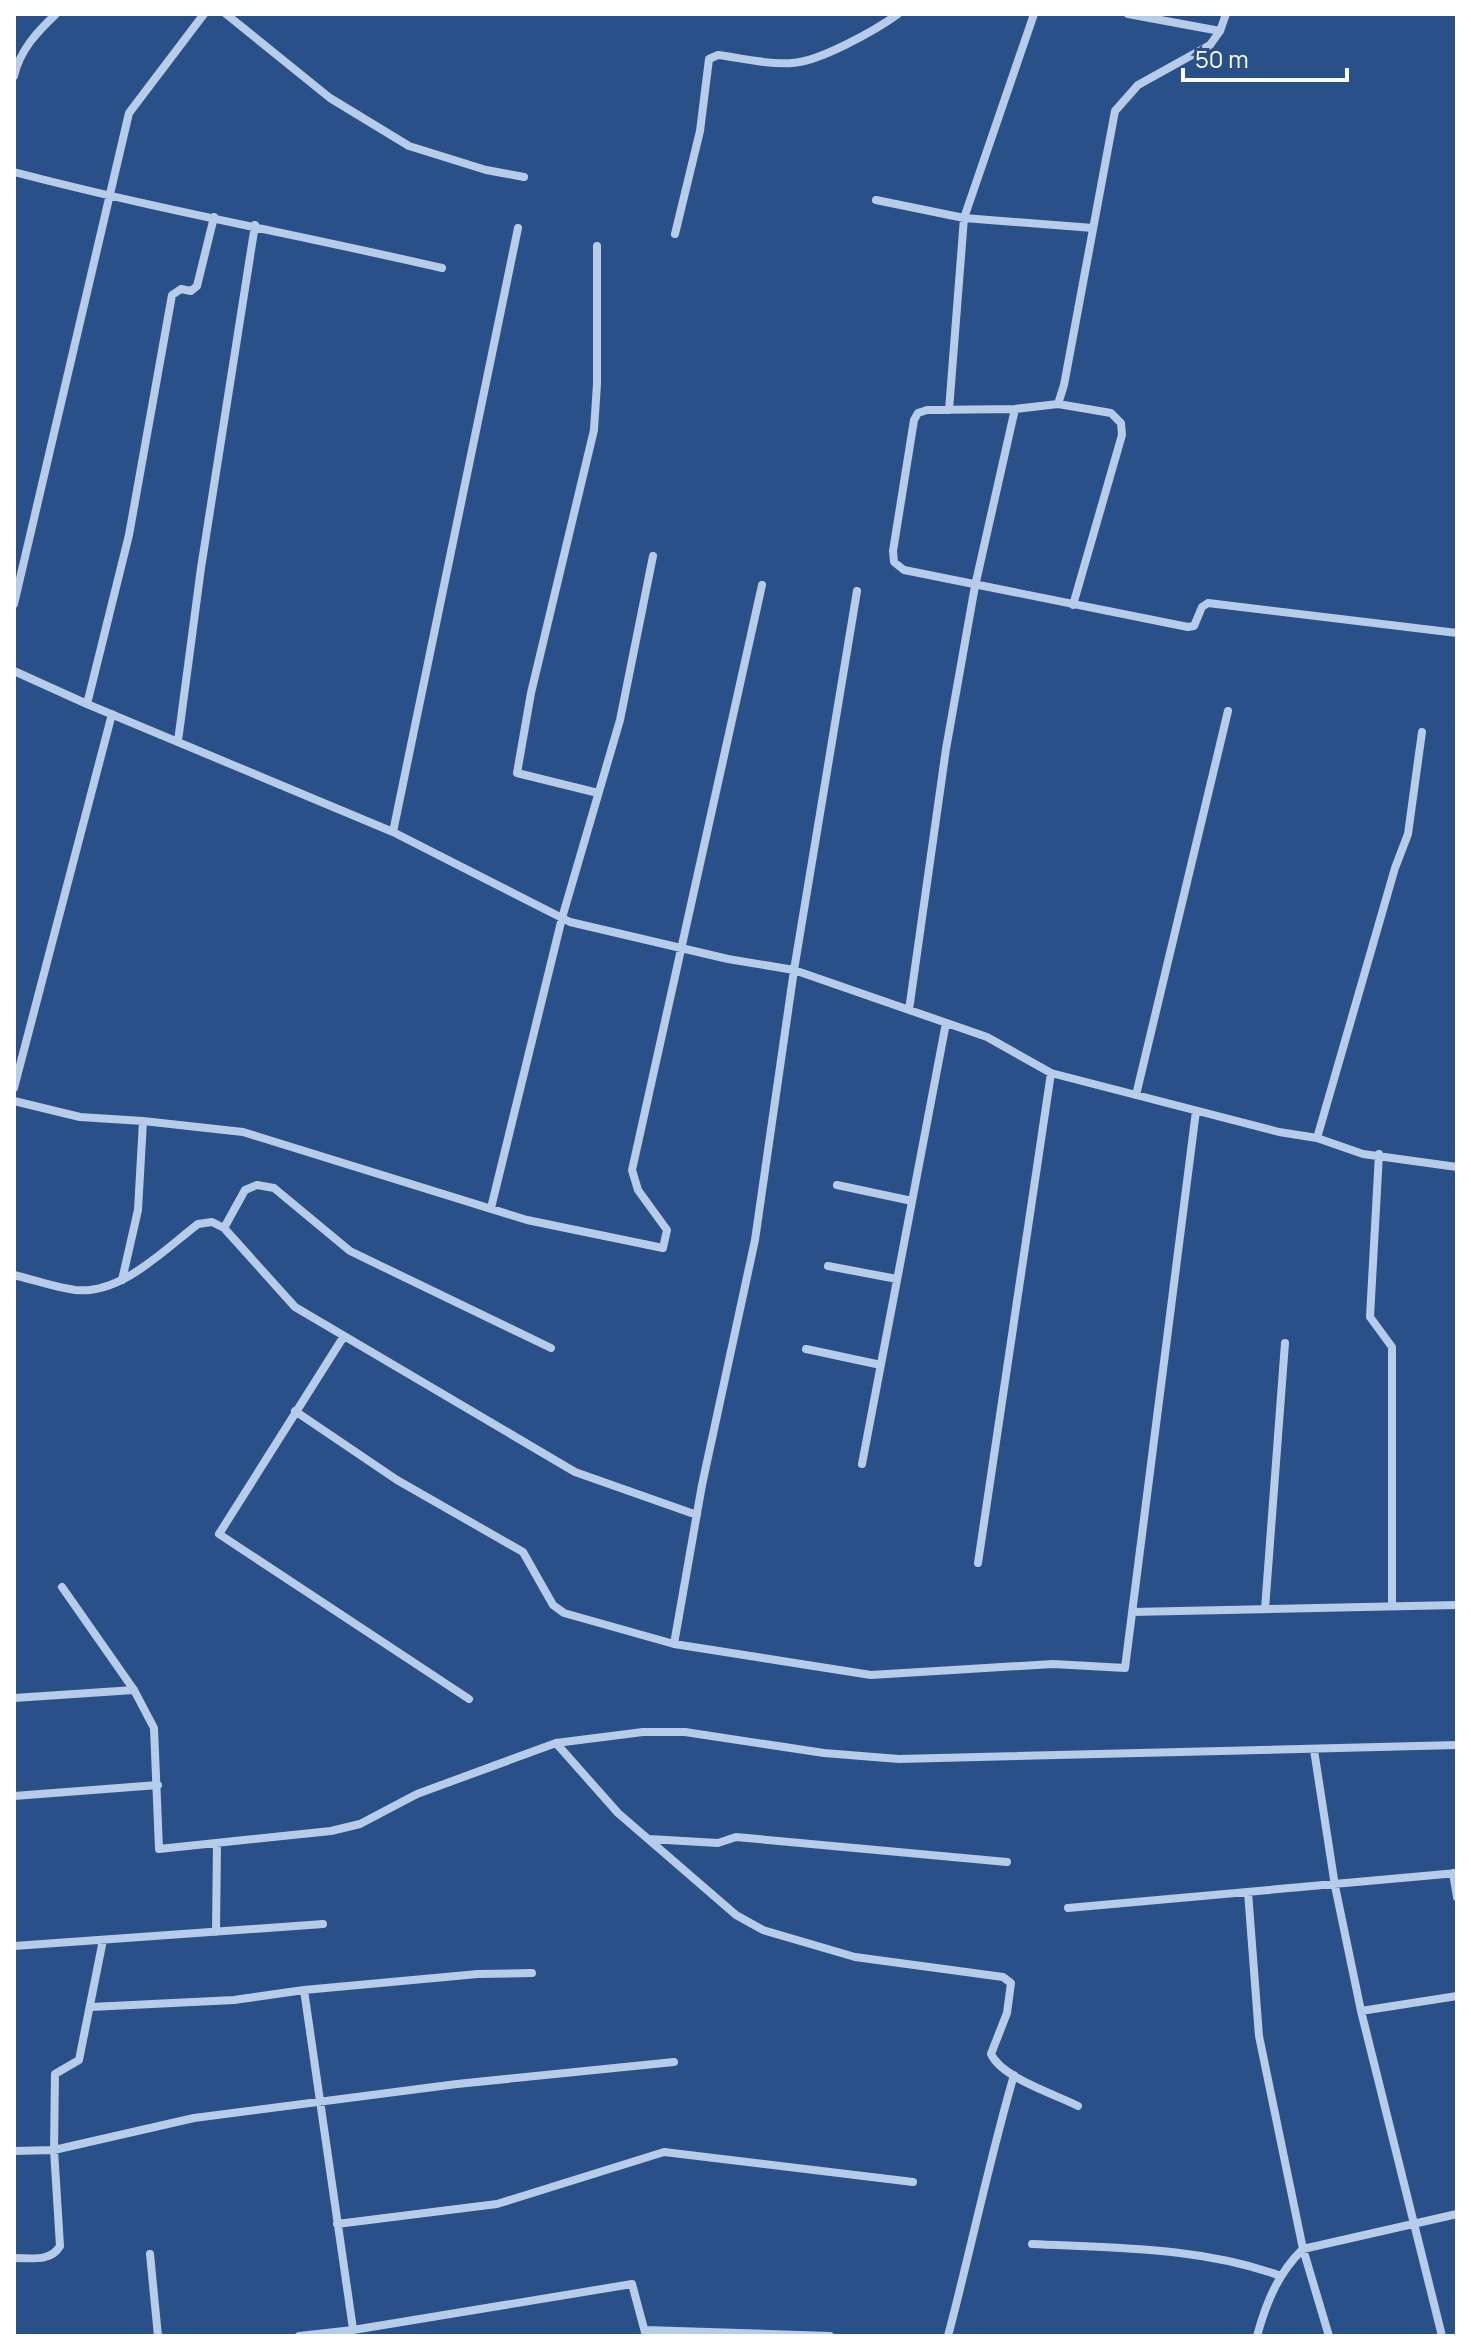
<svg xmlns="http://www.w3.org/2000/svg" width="1471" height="2350" font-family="Manrope,sans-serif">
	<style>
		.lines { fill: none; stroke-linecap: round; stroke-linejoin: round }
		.street { stroke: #b7cce8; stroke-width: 8 }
	</style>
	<rect width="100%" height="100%" fill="#2a5089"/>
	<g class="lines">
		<path class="street" d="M226,14L330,98L409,146L486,170L524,177
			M1128,14L1220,31
			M14,76C20,50 37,32 56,14
			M14,172C155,209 299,235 442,268
			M876,200L964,218L1093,228
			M675,234L700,131L709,59L718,55C742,58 768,65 792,63C819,62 876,30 898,14
			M597,246V384L594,430L531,693L517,773L598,793
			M1058,404L1064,385L1115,111L1138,85L1210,45L1220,31L1226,14
			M949,410L964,218L1034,14
			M14,604L129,113L204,14
			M1073,605L1122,435L1121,423L1111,413L1058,404L1015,409L927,410L918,413L914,420L893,551L894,562L904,570L1188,627L1194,626L1202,607L1208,603L1457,633
			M14,671L87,704L393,832L570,922L728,959L794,970L987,1037L1051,1073L1279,1132L1317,1138L1363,1154L1457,1167
			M87,704L129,535L172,295L181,289L191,291L197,286L214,217
			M178,741L201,568L255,225
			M393,832L518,228
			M909,1010L946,749L975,586L1015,409
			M14,1088L112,714
			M1136,1095L1228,711
			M14,1101L80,1117L143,1121L243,1132L527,1220L663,1248L667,1230L638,1190L632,1170L762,585
			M1317,1138L1395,868L1408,834L1422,732
			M1379,1154L1370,1317L1392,1347V1606
			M837,1185L912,1201
			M491,1208L562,918L620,720L653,556
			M224,1228L245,1190L257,1185L274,1188L350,1251L551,1348
			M828,1266L897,1279
			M14,1275C34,1280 54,1287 75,1290C121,1295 164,1250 198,1224L212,1222L224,1228L295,1307L575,1472L697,1515
			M122,1280L138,1210L143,1121
			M344,1336L219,1534L469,1699
			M806,1349L881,1365
			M295,1411L397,1480L523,1552L553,1605L564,1613L674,1644L871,1675L1053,1664L1125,1668L1196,1111
			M862,1464L946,1023
			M978,1563L1051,1073
			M62,1587L134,1690L154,1728L159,1849L331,1831L360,1824L417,1794L556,1743L643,1732H685L824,1753L899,1759L1457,1745
			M1265,1609L1285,1343
			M1132,1612L1457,1605
			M674,1644L702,1485L755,1240L794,970L857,591
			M14,1698L134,1690
			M556,1743L618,1813L736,1915L763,1930L855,1957L1003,1977L1011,1983L1007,2013L991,2054C1002,2078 1055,2094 1078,2106
			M1314,1750L1335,1886L1361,2011L1442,2336
			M14,1796L158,1785
			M649,1839L718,1843L736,1837L1007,1862
			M1453,1873L1457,1897
			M1248,1892L1259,2036L1303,2249L1329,2336
			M1068,1908L1457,1873
			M216,1932L217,1843
			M14,1946L323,1924
			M304,1990L354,2336
			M91,2007L234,2000L304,1990L478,1974L532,1973
			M1361,2011L1457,1996
			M14,2151L54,2150L194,2118L457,2084L674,2062
			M337,2224L497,2204L664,2152L913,2182
			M1032,2244C1116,2248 1201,2247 1281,2276
			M150,2254L158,2336
			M14,2258C31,2258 51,2262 60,2246L54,2150L55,2074L79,2060L103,1940
			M645,2330L830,2336
			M299,2336L353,2330L632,2284L646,2336
			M948,2336C971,2249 989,2161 1014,2075
			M1257,2336C1266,2303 1278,2273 1303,2249L1457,2214"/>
	</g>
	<rect width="1471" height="2350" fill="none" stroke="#ffffff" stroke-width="32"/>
	<path d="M1183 68v12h164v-12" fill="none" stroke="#ffffff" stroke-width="4"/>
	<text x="1195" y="68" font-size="24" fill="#ffffff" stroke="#2a5089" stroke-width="6" paint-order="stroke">50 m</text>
</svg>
